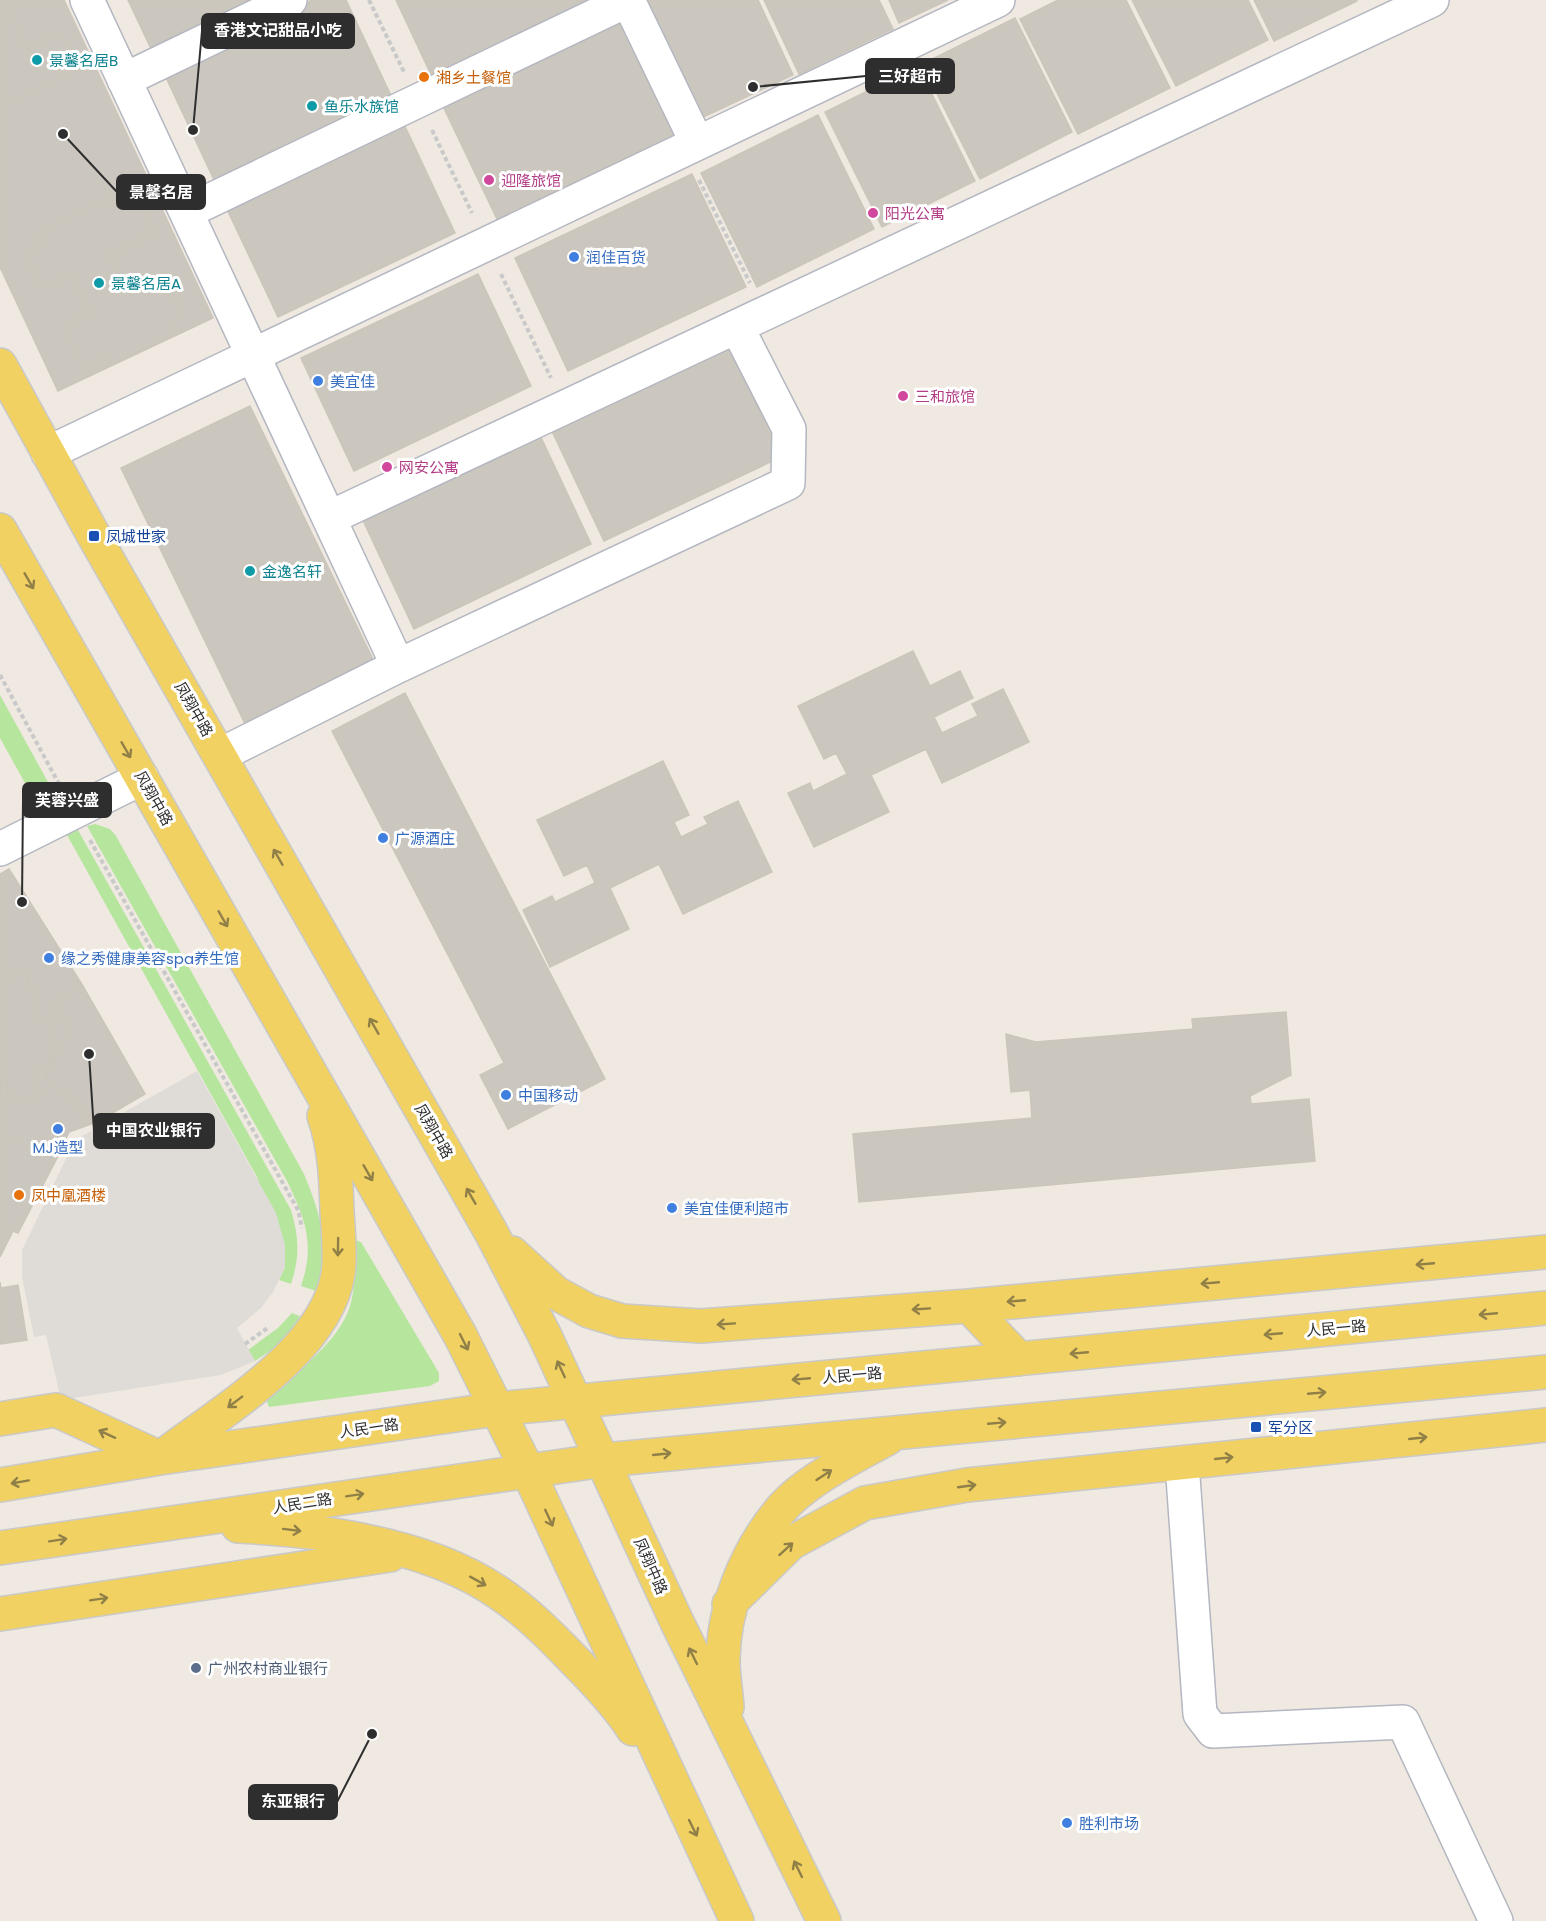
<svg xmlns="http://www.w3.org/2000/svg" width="1546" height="1921" font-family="Poppins,'Noto Sans SC',sans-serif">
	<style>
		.green { fill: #b6e59e }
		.plaza { fill: #dfdcd8 }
		.building { fill: #cbc7bf; stroke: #cbc5ba; stroke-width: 1.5 }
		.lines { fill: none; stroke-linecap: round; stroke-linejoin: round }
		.minor-casing { stroke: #b4b7c1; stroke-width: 36 }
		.major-casing { stroke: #c9c9c9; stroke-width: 36 }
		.path { stroke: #c9c9c9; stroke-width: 4; stroke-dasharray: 4.5 3; stroke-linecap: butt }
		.minor { stroke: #fff; stroke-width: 33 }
		.major { stroke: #f2d163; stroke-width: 33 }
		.oneway { stroke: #908048 }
		.culture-dot { fill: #0f9aa8; stroke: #fff; stroke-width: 2 }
		.food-dot { fill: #e8710a; stroke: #fff; stroke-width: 2 }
		.hotel-dot { fill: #d1479c; stroke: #fff; stroke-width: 2 }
		.shop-dot { fill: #3f7fe0; stroke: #fff; stroke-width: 2 }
		.transit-dot { fill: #1a4fb4; stroke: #fff; stroke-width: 2 }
		.service-dot { fill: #5c6f8a; stroke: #fff; stroke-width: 2 }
		.labels { text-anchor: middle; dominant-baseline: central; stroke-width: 6; stroke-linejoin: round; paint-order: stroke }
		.culture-label { font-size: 15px; fill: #0d838f; stroke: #fff; text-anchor: start }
		.food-label { font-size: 15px; fill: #c56008; stroke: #fff; text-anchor: start }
		.hotel-label { font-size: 15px; fill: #b23c85; stroke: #fff; text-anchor: start }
		.shop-label { font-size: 15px; fill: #366cbe; stroke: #fff; text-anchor: start }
		.transit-label { font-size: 15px; fill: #164399; stroke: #fff; text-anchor: start }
		.street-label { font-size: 15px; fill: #2e2e2e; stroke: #fff }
		.service-label { font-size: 15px; fill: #4e5e75; stroke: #fff; text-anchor: start }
		.leader { fill: none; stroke: #2e2e2e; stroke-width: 2 }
		.callout-dot { fill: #2e2e2e; stroke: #fff; stroke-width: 2 }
		.callout { fill: #2e2e2e; stroke: #2e2e2e; stroke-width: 2 }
		.callout-label { font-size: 16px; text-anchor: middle; font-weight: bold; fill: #fff }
	</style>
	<rect width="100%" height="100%" fill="#efe9e1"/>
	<path class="green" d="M0,695L59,802L41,812L0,738Z
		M95,824L110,829L116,836L304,1174C320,1213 332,1249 316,1291L301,1286C315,1245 306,1221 288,1183L87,826Z
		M78,830L291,1210C299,1237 300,1257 291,1284L279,1280L285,1267L257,1177L67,835Z
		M355,1240L361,1242L439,1373V1381L430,1386L269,1407L265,1396C294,1374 331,1349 347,1314C357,1292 354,1264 355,1240Z
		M292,1313L306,1319L273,1349L255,1361L248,1350L278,1328Z"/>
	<path class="plaza" d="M197,1071L276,1213L285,1245V1267L273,1292L261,1308L237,1328L255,1361L221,1375L61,1400L46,1335L34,1337L22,1277V1250L75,1140Z"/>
	<path class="building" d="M0,0H64L213,318L58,391L0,267Z
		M0,0H22L8,6L27,49L61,33L78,70L0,107Z
		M128,0H275L155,57Z
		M312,0H346L393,100L216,184L163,71Z
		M396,0H610L435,83Z
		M649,0H758L793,75L699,119L644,2Z
		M764,0H879L893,29L799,74Z
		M889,0H948L899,23Z
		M1058,0H1126L1170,88L1078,134L1020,19Z
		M1132,0H1248L1268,40L1176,86Z
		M1254,0H1357V1L1274,41Z
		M1015,18L1072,132L980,179L922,64Z
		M620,22L674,135L497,219L443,106Z
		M918,66L975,181L882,227L825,112Z
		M818,115L874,229L757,287L701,173Z
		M402,120L455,233L278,317L225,205Z
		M692,174L746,287L568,371L515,258Z
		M137,196L155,232L110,254L130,296L165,279L184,316L167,324L173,335L112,365L108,357L84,369L64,327L90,313L70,274L42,288L25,254L45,244L39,233L110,198L115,207Z
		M478,274L531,386L354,471L301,358Z
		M728,344L781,457L604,541L551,429Z
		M250,406L380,674L251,736L121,468Z
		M538,431L591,544L414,629L361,516Z
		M913,651L930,686L960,671L973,698L934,717L942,733L978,716L972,704L1003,689L1029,742L942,783L926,749L871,775L889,812L814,847L788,793L810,783L813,791L847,774L836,753L824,759L798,706Z
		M405,693L605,1079L508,1129L480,1075L504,1063L332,731Z
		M663,761L689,815L674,822L681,837L708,824L704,817L738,801L772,872L683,914L659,864L610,888L629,929L550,967L523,910L552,896L555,902L595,883L587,865L564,876L537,820Z
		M9,869L83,986L53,1003L69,1030L45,1078L97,1122L69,1132L56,1160L0,1132V874Z
		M28,975V985H38L39,1017L51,1016V1070H39L40,1096L8,1097L7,1081H0V987L6,986L5,976Z
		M83,986L145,1094L97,1122L45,1078L69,1030L53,1003Z
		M1286,1012L1291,1075L1250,1096L1251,1104L1309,1099L1315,1161L859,1202L853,1134L1032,1118L1030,1090L1011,1092L1006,1034L1036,1042L1193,1029L1192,1019Z
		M0,1132L56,1160L18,1233L13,1231L0,1257Z
		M0,1282L1,1288L18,1285L27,1340L0,1344Z"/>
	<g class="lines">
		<defs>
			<path id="minor" d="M87,0L398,666
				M124,80L290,0
				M186,212L628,0L697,143
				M48,453L998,0
				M329,518L1432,0
				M220,755L398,666L788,483L789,429L737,327
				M0,849L142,778
				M1182,1463L1200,1714L1213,1731L1403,1722L1496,1921"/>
			<path id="major" d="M0,365L94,536L491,1232L545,1336L676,1620L824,1921
				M0,530L460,1335L527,1469L737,1921
				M512,1253L556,1293L589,1311L622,1321L701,1326L969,1306L1019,1359
				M969,1306L1546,1252
				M0,1419L56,1410L160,1458
				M162,1457C219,1413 326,1351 338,1274C341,1254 338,1231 337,1211C336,1179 335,1147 324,1116
				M0,1485L160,1458L497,1409L1546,1308
				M238,1526C321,1530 426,1544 496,1591C525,1610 550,1635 574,1660C595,1681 617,1704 633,1729
				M0,1548L604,1460L1546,1372
				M729,1604L791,1543L865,1503L967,1485L1546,1425
				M0,1614L390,1555
				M727,1707C726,1692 723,1676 723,1661C723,1609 745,1554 778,1513C802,1482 854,1457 888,1438"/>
		</defs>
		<use href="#minor" class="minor-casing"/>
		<use href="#major" class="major-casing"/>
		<path class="path" d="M369,0L404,72
			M432,130L472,213
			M699,180L750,283
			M501,274L551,378
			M0,675L59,784
			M90,840L298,1210L302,1228
			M245,1344L269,1327"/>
		<use href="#minor" class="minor"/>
		<use href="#major" class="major"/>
	</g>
	<defs><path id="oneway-shaft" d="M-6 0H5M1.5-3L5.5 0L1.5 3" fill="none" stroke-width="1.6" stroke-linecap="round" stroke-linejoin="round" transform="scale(1.5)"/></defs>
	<g class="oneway">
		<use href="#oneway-shaft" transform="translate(29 581) rotate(60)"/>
		<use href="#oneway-shaft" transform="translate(126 750) rotate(60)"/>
		<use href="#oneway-shaft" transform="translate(278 857) rotate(-120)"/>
		<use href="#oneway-shaft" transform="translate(223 919) rotate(60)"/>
		<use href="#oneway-shaft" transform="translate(374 1026) rotate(-120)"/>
		<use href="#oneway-shaft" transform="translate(368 1173) rotate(60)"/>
		<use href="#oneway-shaft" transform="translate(471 1196) rotate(-120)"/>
		<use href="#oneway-shaft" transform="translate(338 1247) rotate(91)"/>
		<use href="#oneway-shaft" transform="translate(1425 1264) rotate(175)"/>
		<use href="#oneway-shaft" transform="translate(1210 1283) rotate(175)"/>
		<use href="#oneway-shaft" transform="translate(1016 1301) rotate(175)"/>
		<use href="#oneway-shaft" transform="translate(921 1309) rotate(176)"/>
		<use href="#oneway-shaft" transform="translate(1488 1314) rotate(175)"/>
		<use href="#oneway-shaft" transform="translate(726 1324) rotate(176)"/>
		<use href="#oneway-shaft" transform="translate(1273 1334) rotate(175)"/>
		<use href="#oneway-shaft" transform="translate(464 1342) rotate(63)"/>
		<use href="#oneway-shaft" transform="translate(1079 1353) rotate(175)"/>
		<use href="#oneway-shaft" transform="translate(561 1369) rotate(-115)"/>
		<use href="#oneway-shaft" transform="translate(801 1379) rotate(175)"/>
		<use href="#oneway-shaft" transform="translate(1317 1393) rotate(-5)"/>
		<use href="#oneway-shaft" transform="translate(235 1402) rotate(143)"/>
		<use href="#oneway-shaft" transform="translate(997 1423) rotate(-5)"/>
		<use href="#oneway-shaft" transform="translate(107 1434) rotate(-155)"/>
		<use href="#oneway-shaft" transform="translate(1418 1438) rotate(-6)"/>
		<use href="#oneway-shaft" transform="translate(662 1454) rotate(-6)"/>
		<use href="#oneway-shaft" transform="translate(1224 1458) rotate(-6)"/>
		<use href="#oneway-shaft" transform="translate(824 1475) rotate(-33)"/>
		<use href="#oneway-shaft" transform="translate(20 1482) rotate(170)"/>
		<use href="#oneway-shaft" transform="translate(967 1486) rotate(-8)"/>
		<use href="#oneway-shaft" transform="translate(355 1495) rotate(-9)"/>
		<use href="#oneway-shaft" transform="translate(549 1518) rotate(65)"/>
		<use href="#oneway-shaft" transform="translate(292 1530) rotate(7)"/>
		<use href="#oneway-shaft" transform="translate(58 1540) rotate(-9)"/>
		<use href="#oneway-shaft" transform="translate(786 1549) rotate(-42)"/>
		<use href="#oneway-shaft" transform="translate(478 1581) rotate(29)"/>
		<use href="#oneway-shaft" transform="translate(99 1599) rotate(-9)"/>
		<use href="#oneway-shaft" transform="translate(693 1656) rotate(-116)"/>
		<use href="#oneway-shaft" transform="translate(693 1828) rotate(64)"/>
		<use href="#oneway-shaft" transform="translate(798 1869) rotate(-116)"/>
	</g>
	<g class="culture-dot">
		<circle cx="37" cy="60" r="6"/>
		<circle cx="312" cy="106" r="6"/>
		<circle cx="99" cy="283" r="6"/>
		<circle cx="250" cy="571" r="6"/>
	</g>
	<g class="food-dot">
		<circle cx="424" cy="77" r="6"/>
		<circle cx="19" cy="1195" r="6"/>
	</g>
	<g class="hotel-dot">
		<circle cx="489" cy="180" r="6"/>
		<circle cx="873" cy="213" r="6"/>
		<circle cx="903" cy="396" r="6"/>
		<circle cx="387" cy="467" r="6"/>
	</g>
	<g class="shop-dot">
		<circle cx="574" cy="257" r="6"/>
		<circle cx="318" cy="381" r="6"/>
		<circle cx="383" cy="838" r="6"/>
		<circle cx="49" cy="958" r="6"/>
		<circle cx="506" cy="1095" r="6"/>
		<circle cx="58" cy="1129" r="6"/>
		<circle cx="672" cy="1208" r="6"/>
		<circle cx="1067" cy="1823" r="6"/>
	</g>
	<g class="transit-dot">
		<rect x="88" y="530" width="12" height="12" rx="3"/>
		<rect x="1250" y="1421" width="12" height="12" rx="3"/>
	</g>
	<circle class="service-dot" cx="196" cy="1668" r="6"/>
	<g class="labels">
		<g class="culture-label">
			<text x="49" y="60">景馨名居B</text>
			<text x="324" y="106">鱼乐水族馆</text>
			<text x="111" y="283">景馨名居A</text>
			<text x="262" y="571">金逸名轩</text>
		</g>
		<g class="food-label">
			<text x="436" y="77">湘乡土餐馆</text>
			<text x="31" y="1195">凤中凰酒楼</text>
		</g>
		<g class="hotel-label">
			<text x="501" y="180">迎隆旅馆</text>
			<text x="885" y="213">阳光公寓</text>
			<text x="915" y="396">三和旅馆</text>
			<text x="399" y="467">网安公寓</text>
		</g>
		<g class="shop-label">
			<text x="586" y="257">润佳百货</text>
			<text x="330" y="381">美宜佳</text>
			<text x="395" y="838">广源酒庄</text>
			<text x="61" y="958">缘之秀健康美容spa养生馆</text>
			<text x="518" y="1095">中国移动</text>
			<text x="58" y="1147" text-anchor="middle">MJ造型</text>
			<text x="684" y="1208">美宜佳便利超市</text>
			<text x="1079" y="1823">胜利市场</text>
		</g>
		<g class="transit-label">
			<text x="106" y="536">凤城世家</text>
			<text x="1268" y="1427">军分区</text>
		</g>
		<g class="street-label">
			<text transform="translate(194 709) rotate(60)">凤翔中路</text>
			<text transform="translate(154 798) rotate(60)">风翔中路</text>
			<text transform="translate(434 1131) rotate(60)">凤翔中路</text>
			<text transform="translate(1336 1328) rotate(-5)">人民一路</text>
			<text transform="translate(852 1375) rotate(-5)">人民一路</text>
			<text transform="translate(369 1428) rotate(-8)">人民一路</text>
			<text transform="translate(302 1503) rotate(-9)">人民二路</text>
			<text transform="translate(651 1566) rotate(66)">凤翔中路</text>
		</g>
		<g class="service-label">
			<text x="208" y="1668">广州农村商业银行</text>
		</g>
	</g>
	<path class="leader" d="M193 130L202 31M753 87L866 76M63 134L117 192M22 902L23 800M89 1054L94 1131M372 1734L337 1802"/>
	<g class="callout-dot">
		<circle cx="193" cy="130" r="6"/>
		<circle cx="753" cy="87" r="6"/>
		<circle cx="63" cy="134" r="6"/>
		<circle cx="22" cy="902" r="6"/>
		<circle cx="89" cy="1054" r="6"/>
		<circle cx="372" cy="1734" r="6"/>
	</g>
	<g class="callout">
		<rect x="202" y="14" width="152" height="34" rx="6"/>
		<rect x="866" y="59" width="88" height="34" rx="6"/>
		<rect x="117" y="175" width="88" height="34" rx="6"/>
		<rect x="23" y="783" width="88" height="34" rx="6"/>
		<rect x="94" y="1114" width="120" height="34" rx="6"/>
		<rect x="249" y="1785" width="88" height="34" rx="6"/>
	</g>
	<g class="callout-label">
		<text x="278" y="36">香港文记甜品小吃</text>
		<text x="910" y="82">三好超市</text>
		<text x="161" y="198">景馨名居</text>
		<text x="67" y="806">芙蓉兴盛</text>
		<text x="154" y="1136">中国农业银行</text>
		<text x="293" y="1807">东亚银行</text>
	</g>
</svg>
